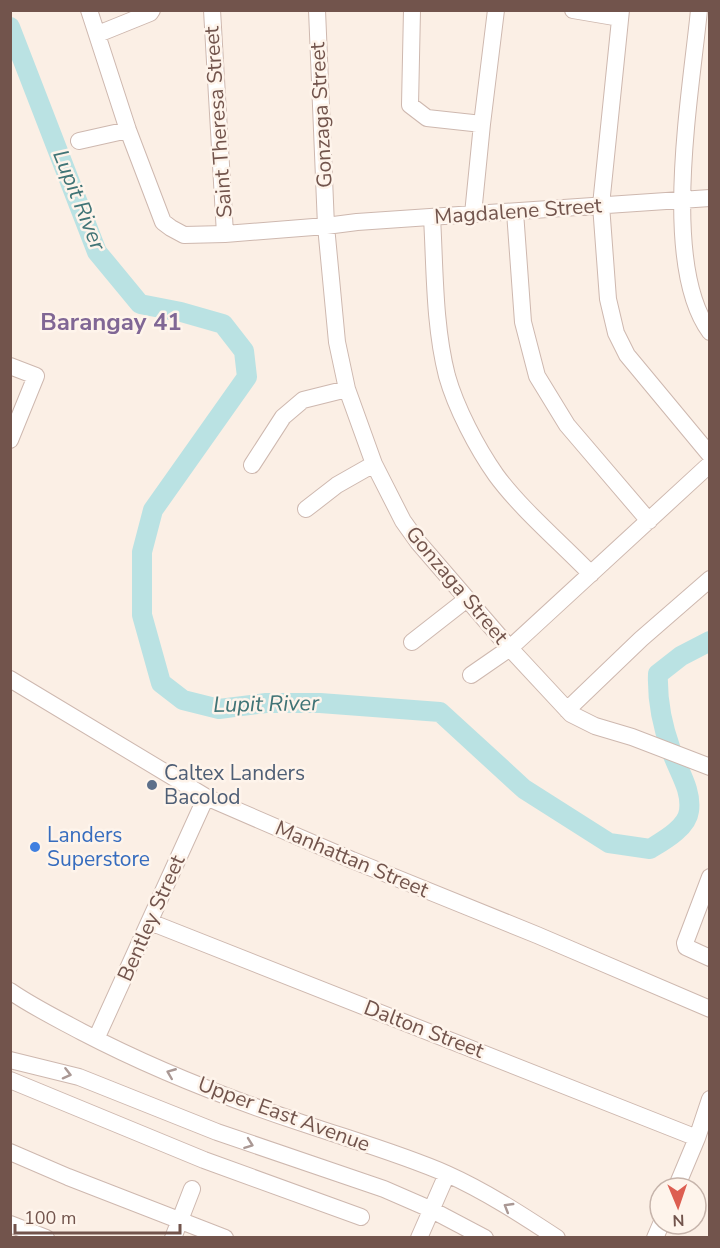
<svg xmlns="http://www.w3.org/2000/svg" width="720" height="1248" font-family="'Nunito Sans',sans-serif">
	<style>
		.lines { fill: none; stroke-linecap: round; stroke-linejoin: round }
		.river { stroke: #bae2e3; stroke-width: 20 }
		.minor-casing { stroke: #ceb8af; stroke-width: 18 }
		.minor { stroke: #fff; stroke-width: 16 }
		.oneway { stroke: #aa9894 }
		.service-dot { fill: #5c6f8a; stroke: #fef4eb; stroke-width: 2 }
		.shop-dot { fill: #3f7fe0; stroke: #fef4eb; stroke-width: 2 }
		.labels { text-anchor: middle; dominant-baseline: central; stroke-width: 5; stroke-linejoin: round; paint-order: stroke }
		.street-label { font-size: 21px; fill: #72544c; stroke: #fef4eb }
		.service-label { font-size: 21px; fill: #4e5e75; stroke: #fef4eb; text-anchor: start }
		.shop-label { font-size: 21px; fill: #366cbe; stroke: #fef4eb; text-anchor: start }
		.water-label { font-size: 22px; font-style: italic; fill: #407476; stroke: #fef4eb }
		.quarter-label { font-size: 24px; font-weight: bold; fill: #806795; stroke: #fef4eb }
	</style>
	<rect width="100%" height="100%" fill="#fbefe5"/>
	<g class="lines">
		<path class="river" d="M10,27L97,252L140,304L181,312L223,324L244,351L247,377L153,510L142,552V615L161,683L183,700L219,709L266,703H320L440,712L524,789L609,843L650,849C663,841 687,828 689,811C692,789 678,771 671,750C662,725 657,700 658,674L681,656L710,641"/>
		<defs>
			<path id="minor" d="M89,10L128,130L163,222L171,228L184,235L225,234L326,226L357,222L710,198
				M212,10L225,234
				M317,10L326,226L337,342L347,389L374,464L403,521L418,542L506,644L571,714L595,726L632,737L710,767
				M412,10L410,105L427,118L482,124
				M573,10L620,18
				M621,10L601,205L608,299L616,333L627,355L710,455
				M699,10C691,93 660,264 710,332
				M98,34L150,13L152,10
				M79,141L128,130
				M515,212L523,322L537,376L567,425L649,521
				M473,214L482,124L496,10
				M432,217C435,270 434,325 447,376C456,408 477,448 496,475C520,508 561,543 591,574
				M10,366L36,376L10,440
				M252,465L283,417L303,400L347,389
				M306,509L337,485L374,464
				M412,642L467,599
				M471,675L510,648L710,464
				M10,679L206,797L352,860L537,935L710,1009
				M567,710L641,639L710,579
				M710,877L685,943L686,947L710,958
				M150,922L697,1138
				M10,991C33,1007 58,1019 82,1032C153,1069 229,1099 305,1124C352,1140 401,1154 447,1174C485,1191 522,1215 557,1238
				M96,1039L206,797
				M10,1060L79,1077L217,1132L384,1189L430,1209L485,1238
				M10,1080L204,1160L361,1217
				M10,1152L68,1177L225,1238
				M676,1188L697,1138L710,1099
				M10,1224L46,1238
				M173,1238L192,1189
				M419,1238L447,1174
				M655,1238L661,1224"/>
		</defs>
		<use href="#minor" class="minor-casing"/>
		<use href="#minor" class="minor"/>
	</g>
	<defs><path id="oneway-chevron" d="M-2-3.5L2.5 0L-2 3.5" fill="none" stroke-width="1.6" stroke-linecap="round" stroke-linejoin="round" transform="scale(1.5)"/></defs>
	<g class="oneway">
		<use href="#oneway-chevron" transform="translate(171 1073) rotate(-158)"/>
		<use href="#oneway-chevron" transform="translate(67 1074) rotate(14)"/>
		<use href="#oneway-chevron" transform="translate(249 1144) rotate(20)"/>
		<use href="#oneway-chevron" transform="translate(508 1207) rotate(-149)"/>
	</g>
	<circle class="service-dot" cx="152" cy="785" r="6"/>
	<circle class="shop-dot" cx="35" cy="847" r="6"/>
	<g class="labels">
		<g class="street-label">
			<text transform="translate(321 115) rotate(-93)">Gonzaga Street</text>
			<text transform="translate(218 122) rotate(-94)">Saint Theresa Street</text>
			<text transform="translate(518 211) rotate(-4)">Magdalene Street</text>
			<text transform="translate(457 585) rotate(50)">Gonzaga Street</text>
			<text transform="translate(352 859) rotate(23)">Manhattan Street</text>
			<text transform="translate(151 918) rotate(-66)">Bentley Street</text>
			<text transform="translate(424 1029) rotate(21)">Dalton Street</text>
			<text transform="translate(284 1114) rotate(20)">Upper East Avenue</text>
		</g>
		<g class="service-label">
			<text x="164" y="773">Caltex Landers<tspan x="164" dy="24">Bacolod</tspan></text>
		</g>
		<g class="shop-label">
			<text x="47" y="835">Landers<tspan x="47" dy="24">Superstore</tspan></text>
		</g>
		<g class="water-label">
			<text transform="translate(79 200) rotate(68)">Lupit River</text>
			<text transform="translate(266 704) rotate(-1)">Lupit River</text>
		</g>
		<g class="quarter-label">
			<text x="111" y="322">Barangay 41</text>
		</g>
	</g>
	<rect width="720" height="1248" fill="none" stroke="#72544c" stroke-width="24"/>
	<g transform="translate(678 1206) rotate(178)"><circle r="28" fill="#fef4eb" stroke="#c6b4ab" stroke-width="1.5"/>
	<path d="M0-4.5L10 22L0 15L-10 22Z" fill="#dd5e51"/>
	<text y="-9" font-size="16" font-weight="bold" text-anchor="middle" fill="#72544c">N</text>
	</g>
	<path d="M15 1224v9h165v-9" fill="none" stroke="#72544c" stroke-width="3"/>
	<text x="24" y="1224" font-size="18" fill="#72544c" stroke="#fef4eb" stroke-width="4.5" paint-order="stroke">100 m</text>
</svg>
